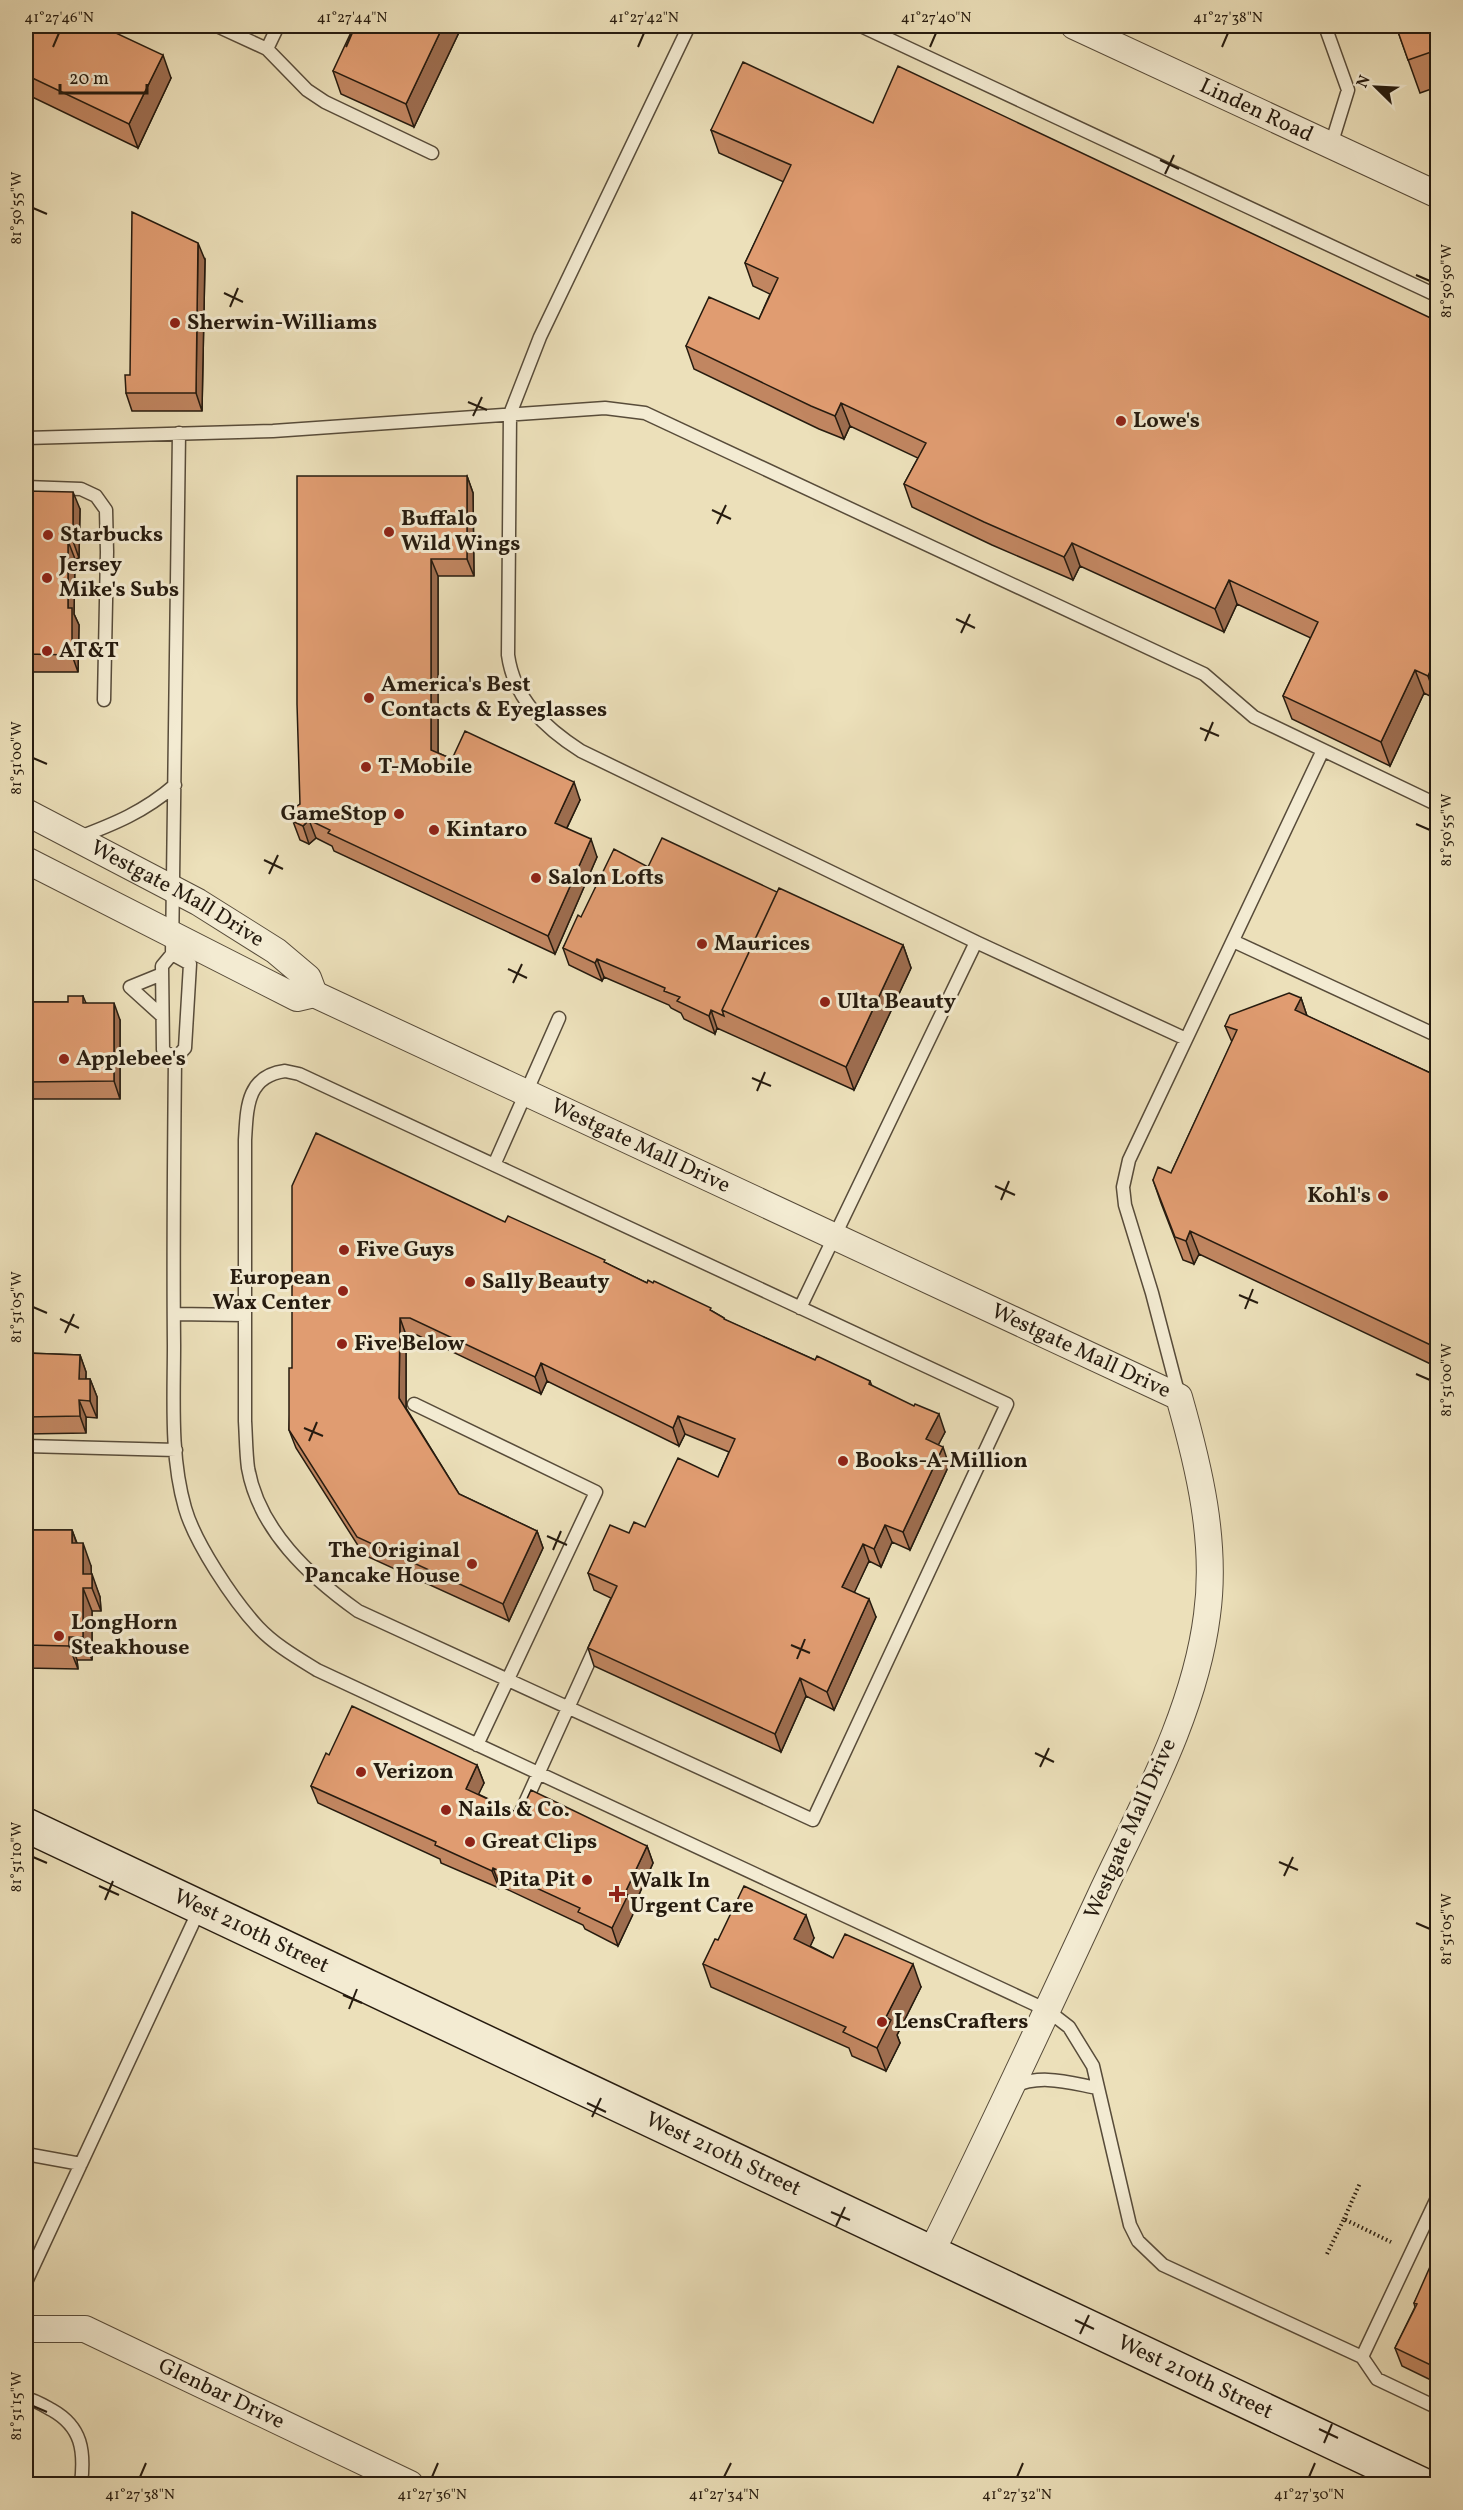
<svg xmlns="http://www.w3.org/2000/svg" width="1463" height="2510" font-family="Vollkorn,serif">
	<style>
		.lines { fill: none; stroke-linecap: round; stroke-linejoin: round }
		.lane-casing { stroke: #584c3a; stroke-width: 15 }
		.street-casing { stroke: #584c3a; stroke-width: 28 }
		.secondary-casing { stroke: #261b0f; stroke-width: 36 }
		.path { stroke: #261b0f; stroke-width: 4; stroke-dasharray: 1.5 3; stroke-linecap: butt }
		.lane { stroke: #f3ebd2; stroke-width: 12 }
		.street { stroke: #f3ebd2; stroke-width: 26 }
		.secondary { stroke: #f3ebd2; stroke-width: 33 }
		.wall { fill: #c18661; stroke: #261b0f; stroke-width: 1.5 }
		.shaded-wall { fill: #9d6d4f; stroke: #261b0f; stroke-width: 1.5 }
		.building { fill: #e09c71; stroke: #261b0f; stroke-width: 1.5 }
		.ticks { fill: none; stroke: #261b0f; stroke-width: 2 }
		.poi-dot { fill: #8f2418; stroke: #f3ebd2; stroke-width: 2 }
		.labels { text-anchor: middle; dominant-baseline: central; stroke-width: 6; stroke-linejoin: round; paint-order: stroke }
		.street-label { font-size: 22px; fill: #261b0f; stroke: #f3ebd2 }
		.poi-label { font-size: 22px; font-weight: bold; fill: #261b0f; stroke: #f3ebd2; text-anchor: start }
		.neatline { fill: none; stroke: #261b0f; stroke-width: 2 }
		.ticks-label { font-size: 15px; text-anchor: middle; fill: #261b0f }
	</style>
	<rect width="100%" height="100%" fill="#ece0ba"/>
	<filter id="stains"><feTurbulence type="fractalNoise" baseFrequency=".00333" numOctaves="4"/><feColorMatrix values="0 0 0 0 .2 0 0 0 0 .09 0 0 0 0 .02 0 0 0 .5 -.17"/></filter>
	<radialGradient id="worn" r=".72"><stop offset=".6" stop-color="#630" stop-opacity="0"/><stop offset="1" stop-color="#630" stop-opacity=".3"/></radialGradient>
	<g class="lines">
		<defs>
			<path id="lane" d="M217,26L267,49L307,90L325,102L432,153
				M689,26L540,337L510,414L508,655C514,699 545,728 581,751L976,942
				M861,26L1438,296
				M1325,26L1348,90L1331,145
				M267,49L278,26
				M26,438L273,431L605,408L645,413L1204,674L1254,717L1438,805
				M26,487L81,489L96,496L106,510L107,552L104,700
				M77,838C114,824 144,812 175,785
				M1233,941L1438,1036
				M172,954L190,964L185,1048L175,1059L163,1050L162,966L172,954L179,433
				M162,974L130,987L162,1016
				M175,1059C174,1154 173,1249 174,1345C174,1398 170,1456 185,1508C195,1543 233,1600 258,1627C275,1645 296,1657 317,1670L1047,2010L1069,2027L1093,2066L1130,2225L1138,2241L1163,2265L1362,2357L1438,2196
				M285,1071L299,1074L1007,1404L813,1820L358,1611C309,1576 259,1530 248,1468C246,1453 246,1437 245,1421V1140C247,1109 246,1076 285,1071Z
				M494,1165L559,1018
				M800,1308L976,942L1186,1039
				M174,1314L245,1315
				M1179,1396L1152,1293L1125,1205L1123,1187L1129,1160L1323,750
				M414,1404L596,1492L477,1745
				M26,1446L176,1450
				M520,1814L597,1644
				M1013,2087C1040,2073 1070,2083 1098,2088
				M26,2154L81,2164
				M26,2282L200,1908
				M1362,2357L1377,2379L1438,2408
				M26,2398C35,2400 43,2405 52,2410C82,2427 85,2451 81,2484"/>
			<g id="street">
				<path id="s1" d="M1074,26L1438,195"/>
				<path id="s2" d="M26,812L198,902L276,951L308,978L314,994L297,998L26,860"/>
				<path id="s3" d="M314,994L1179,1397C1199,1467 1217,1542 1207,1615C1195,1711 1144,1803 1103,1890C1047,2011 990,2133 931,2253"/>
				<path id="s4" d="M26,2329H85L410,2484"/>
			</g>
			<g id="secondary">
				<path id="s5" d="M26,1825L1421,2484"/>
			</g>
		</defs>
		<use href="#lane" class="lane-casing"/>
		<use href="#street" class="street-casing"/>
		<use href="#secondary" class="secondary-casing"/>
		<path class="path" d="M1344,2219L1360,2183
			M1327,2254L1344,2219L1391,2242"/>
		<use href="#lane" class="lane"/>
		<use href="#street" class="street"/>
		<use href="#secondary" class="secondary"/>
	</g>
	<path class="wall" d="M26,26L171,78L138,148L26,94Z
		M462,26L414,127L341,94L333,71Z
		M1396,26H1437V87L1420,93Z
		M873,123L1437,321L1436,699L1424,693L1390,766L1292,719L1283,696L1311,638L1237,604L1224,632L1080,566L1073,580L992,545L912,507L904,484L918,458L850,426L844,439L819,429L694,369L686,346L759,319L770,294L753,286L745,263L784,182L719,153L711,130Z
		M205,260L202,411H132L126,393Z
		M467,476L473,493L474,576H438V753L452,759L580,800L567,828L597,857L555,954L334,851L332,846L316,838L309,844L300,840L291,816L300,804Z
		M26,491L80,509L79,558L75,559L74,614L79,625L78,672H26Z
		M648,867L777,892L903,945L911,968L854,1090L717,1028L715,1034L684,1019L681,1013L671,1008L669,1005L604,977L602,981L569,965L563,948L581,917Z
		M83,996L86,1003L120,1020V1099H26V1002H68Z
		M1301,998L1307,1016L1437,1076V1367L1199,1254L1194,1264L1183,1260L1161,1203L1153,1180L1171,1173L1232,1042L1225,1026Z
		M505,1222L606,1263L647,1283L712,1311L724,1318L725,1320L815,1360L870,1381L872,1386L945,1432L938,1445L949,1465L910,1550L892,1542L881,1567L869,1561L854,1592L876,1617L834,1710L806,1696L781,1752L594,1666L588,1648L611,1598L594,1590L588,1573L629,1533L645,1527L718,1477L729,1452L685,1434L679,1446L547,1381L541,1394L417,1335H406V1408L459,1494L537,1531L543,1548L509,1621L364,1555L296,1448L289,1430L292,1368Z
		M26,1353L80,1355L86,1372V1379H90L97,1397V1418L86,1417V1433L26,1434Z
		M26,1530H72L77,1543L91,1566V1574L100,1597L101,1611H92V1660H77L78,1669L26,1668Z
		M329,1755L477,1765L484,1783L478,1794L520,1814L647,1846L653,1863L633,1908L634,1912L618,1946L585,1929L583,1925L500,1886L499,1888L441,1863L440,1859L318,1803L311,1786Z
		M814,1938L810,1946L833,1958L921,1987L897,2035L900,2043L886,2071L852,2056L849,2048L711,1987L703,1964L718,1940Z
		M1437,2260V2383L1402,2366L1395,2348L1415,2307L1414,2303Z"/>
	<path class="shaded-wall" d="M443,26H462L414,127L406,104Z
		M163,55L171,78L138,148L129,124Z
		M198,243L205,260L202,411L196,393Z
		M841,403L850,426L844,439L835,416Z
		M467,476L473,493L474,576L467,559Z
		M73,492L80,509L79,558L73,541Z
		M68,541L75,559L74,614L79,625L78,672L72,655L68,608Z
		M1072,543L1080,566L1073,580L1064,557Z
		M431,559L438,576V767L431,750Z
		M1229,580L1237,604L1224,632L1215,609Z
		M1437,655V695L1436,699L1428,676Z
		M1415,670L1424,693L1390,766L1381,742Z
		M574,782L580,800L561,840L555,823Z
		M309,820L316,838L309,844L303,826Z
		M591,839L597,857L555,954L548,936Z
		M903,945L911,968L854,1090L846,1067Z
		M597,959L604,977L602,981L595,963Z
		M1301,998L1309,1022L1295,1010Z
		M114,1003L120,1020V1099L114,1081Z
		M711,1010L717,1028L715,1034L709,1016Z
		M1190,1231L1199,1254L1194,1264L1186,1241Z
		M400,1318L406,1335V1416L399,1398Z
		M80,1355L86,1372L85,1397L79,1379Z
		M541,1363L547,1381L541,1394L535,1377Z
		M90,1379L97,1397V1418L90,1401Z
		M79,1400L86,1417V1433L80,1416Z
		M939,1414L945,1432L932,1457L926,1439Z
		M678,1416L685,1434L679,1446L673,1428Z
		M943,1447L949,1465L910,1550L903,1532Z
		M885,1525L892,1542L881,1567L874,1549Z
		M72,1530L80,1553L72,1543Z
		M537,1531L543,1548L509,1621L503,1604Z
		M83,1543L91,1566L92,1588L83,1574Z
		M863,1544L869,1561L849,1604L842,1587Z
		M92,1574L100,1597L101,1611L92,1588Z
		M83,1588L92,1611V1660L83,1637Z
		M869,1599L876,1617L834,1710L827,1692Z
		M69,1637L77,1660L78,1669L69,1646Z
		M800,1678L806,1696L781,1752L775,1734Z
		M477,1765L484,1783L473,1806L466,1789Z
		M647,1846L653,1863L633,1908L634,1912L618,1946L612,1928L625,1893Z
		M493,1868L500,1886L499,1888L492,1871Z
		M806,1915L814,1938L803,1962L794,1939Z
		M913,1964L921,1987L897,2035L900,2043L886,2071L877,2048L886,2017Z
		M31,2472L35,2484H31Z"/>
	<path class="building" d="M26,26H101L163,55L129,124L26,75Z
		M354,26H443L406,104L333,71Z
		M1396,26H1437V50L1408,60Z
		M743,62L873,123L898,66L1437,321V655L1428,676L1415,670L1381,742L1283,696L1318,622L1229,580L1215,609L1072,543L1064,557L984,522L904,484L926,443L841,403L835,416L811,406L686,346L709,297L759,319L778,278L745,263L791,165L711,130Z
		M132,212L198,243L196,393H126L125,375H130Z
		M297,476H467V559H431V750L452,759L465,731L574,782L555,823L591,839L548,936L328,833L330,830L309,820L303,826L294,822L291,816L294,808L300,804L297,704Z
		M26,491L73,492V541H68V608H72V655L26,654Z
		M662,838L777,892L722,1010L724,1016L711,1010L709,1016L677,1001L680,997L664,991L665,988L597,959L595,963L563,948L578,915L581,917L614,849L648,867Z
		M779,888L903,945L846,1067L722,1010Z
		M1289,993L1301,998L1295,1010L1437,1076V1348L1190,1231L1186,1241L1175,1237L1153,1180L1158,1167L1171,1173L1237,1030L1225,1026L1230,1015Z
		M68,996H83V1003H114V1081L26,1082V1002H68Z
		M316,1133L505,1222L508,1216L605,1260L604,1262L647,1283L648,1280L653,1283L654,1281L711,1308L710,1310L724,1318V1319L815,1360L817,1356L870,1381L869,1384L914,1406L915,1404L939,1414L926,1439L943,1447L903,1532L885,1525L874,1549L863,1544L842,1587L869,1599L827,1692L800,1678L775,1734L588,1648L617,1586L588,1573L610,1525L629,1533L634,1522L645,1527L678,1458L718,1477L735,1439L678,1416L673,1428L541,1363L535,1377L410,1318H400L399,1398L459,1494L537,1531L503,1604L357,1537L289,1430V1368H292V1186Z
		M26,1353L80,1355L79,1379H90V1401L79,1400L80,1416L26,1417Z
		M26,1530H72V1543H83V1574H92V1588H83V1637H69V1646L26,1645Z
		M352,1706L477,1765L466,1789L520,1814L531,1790L647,1846L625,1893L628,1895L612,1928L578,1912L580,1908L493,1868L492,1871L435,1845L436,1842L311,1786L326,1753L329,1755Z
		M744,1886L806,1915L794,1939L833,1958L845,1934L913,1964L886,2017L891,2020L877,2048L843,2032L846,2027L703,1964L715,1939L718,1940Z
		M1433,2260L1437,2262V2260V2368L1395,2348L1417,2304L1414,2303Z
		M26,2471L31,2472V2484H26Z"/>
	<path class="ticks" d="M53,47L59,33M346,47L352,33M638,47L644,33M930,47L936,33M1222,47L1228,33M1160,160L1179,169M1165,174L1174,155M33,208L47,214M1416,275L1430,281M224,293L243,302M230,307L238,288M468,402L487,410M473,416L482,397M712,510L731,519M717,524L726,505M956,619L975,628M961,633L970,614M1200,728L1219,736M1205,741L1213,722M33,758L47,764M1416,824L1430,830M264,860L283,869M269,874L278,855M508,969L527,978M513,983L522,964M752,1078L771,1086M757,1091L765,1072M995,1186L1015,1195M1001,1200L1009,1181M1239,1295L1258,1303M33,1307L47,1313M1245,1309L1253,1289M60,1319L79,1328M65,1333L74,1314M1416,1374L1430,1380M304,1428L323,1436M309,1441L317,1422M547,1536L567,1545M553,1550L561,1531M791,1645L810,1653M797,1659L805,1639M1035,1753L1054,1762M1040,1767L1049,1748M33,1857L47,1863M1279,1862L1298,1870M1284,1876L1293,1857M99,1886L119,1895M105,1900L113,1881M1416,1923L1430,1929M343,1995L362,2003M349,2009L357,1989M587,2103L606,2112M592,2117L601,2098M831,2212L850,2220M836,2226L845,2207M1075,2320L1094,2329M1080,2334L1089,2315M33,2406L47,2412M1319,2429L1338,2438M1324,2443L1332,2424M140,2477L146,2463M432,2477L438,2463M724,2477L731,2463M1017,2477L1023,2463M1309,2477L1315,2463"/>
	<g class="poi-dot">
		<circle cx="175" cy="323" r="6"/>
		<circle cx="1121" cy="421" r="6"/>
		<circle cx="389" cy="532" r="6"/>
		<circle cx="48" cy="535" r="6"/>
		<circle cx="47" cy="578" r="6"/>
		<circle cx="47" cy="651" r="6"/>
		<circle cx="369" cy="698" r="6"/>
		<circle cx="366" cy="767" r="6"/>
		<circle cx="399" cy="814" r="6"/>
		<circle cx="434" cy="830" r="6"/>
		<circle cx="536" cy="878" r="6"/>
		<circle cx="702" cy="944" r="6"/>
		<circle cx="825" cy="1002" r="6"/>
		<circle cx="64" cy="1059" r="6"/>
		<circle cx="1383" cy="1196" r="6"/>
		<circle cx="344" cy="1250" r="6"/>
		<circle cx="470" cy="1282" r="6"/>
		<circle cx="343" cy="1291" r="6"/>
		<circle cx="342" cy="1344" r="6"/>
		<circle cx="843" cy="1461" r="6"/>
		<circle cx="472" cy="1564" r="6"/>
		<circle cx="59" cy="1636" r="6"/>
		<circle cx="361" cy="1772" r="6"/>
		<circle cx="446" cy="1810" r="6"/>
		<circle cx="470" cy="1842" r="6"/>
		<circle cx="587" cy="1880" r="6"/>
		<path d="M614 1885h6v6h6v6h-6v6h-6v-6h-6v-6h6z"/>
		<circle cx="882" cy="2022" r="6"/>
	</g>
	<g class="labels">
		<g class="street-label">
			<text stroke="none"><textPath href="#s1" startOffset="201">Linden Road</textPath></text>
			<text stroke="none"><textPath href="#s2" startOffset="172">Westgate Mall Drive</textPath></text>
			<text stroke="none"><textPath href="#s3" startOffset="360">Westgate Mall Drive</textPath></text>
			<text stroke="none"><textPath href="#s3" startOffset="846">Westgate Mall Drive</textPath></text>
			<text transform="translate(1131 1829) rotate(-66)">Westgate Mall Drive</text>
			<text stroke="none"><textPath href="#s5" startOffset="249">West 210th Street</textPath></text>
			<text stroke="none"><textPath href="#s5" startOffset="771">West 210th Street</textPath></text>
			<text stroke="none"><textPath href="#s5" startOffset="1293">West 210th Street</textPath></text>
			<text stroke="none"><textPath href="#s4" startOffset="210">Glenbar Drive</textPath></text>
		</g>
		<g class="poi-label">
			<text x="187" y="323">Sherwin-Williams</text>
			<text x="1133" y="421">Lowe's</text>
			<text x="401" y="519">Buffalo<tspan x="401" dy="25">Wild Wings</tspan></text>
			<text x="60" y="535">Starbucks</text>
			<text x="59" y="565">Jersey<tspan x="59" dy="25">Mike's Subs</tspan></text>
			<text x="59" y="651">AT&amp;T</text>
			<text x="381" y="685">America's Best<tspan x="381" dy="25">Contacts &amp; Eyeglasses</tspan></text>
			<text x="378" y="767">T-Mobile</text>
			<text x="387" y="814" text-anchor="end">GameStop</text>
			<text x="446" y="830">Kintaro</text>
			<text x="548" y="878">Salon Lofts</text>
			<text x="714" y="944">Maurices</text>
			<text x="837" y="1002">Ulta Beauty</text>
			<text x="76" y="1059">Applebee's</text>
			<text x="1371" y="1196" text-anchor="end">Kohl's</text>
			<text x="356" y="1250">Five Guys</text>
			<text x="331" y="1278" text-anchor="end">European<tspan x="331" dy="25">Wax Center</tspan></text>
			<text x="482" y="1282">Sally Beauty</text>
			<text x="354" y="1344">Five Below</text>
			<text x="855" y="1461">Books-A-Million</text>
			<text x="460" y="1551" text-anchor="end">The Original<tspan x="460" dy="25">Pancake House</tspan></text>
			<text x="71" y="1623">LongHorn<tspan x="71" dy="25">Steakhouse</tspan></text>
			<text x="373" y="1772">Verizon</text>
			<text x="458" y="1810">Nails &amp; Co.</text>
			<text x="482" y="1842">Great Clips</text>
			<text x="575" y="1880" text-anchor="end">Pita Pit</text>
			<text x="630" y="1881">Walk In<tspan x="630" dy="25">Urgent Care</tspan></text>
			<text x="894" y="2022">LensCrafters</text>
		</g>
	</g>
	<rect width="1463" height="2510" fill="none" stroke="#ece0ba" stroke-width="66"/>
	<g transform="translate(1376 87) rotate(294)" stroke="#f3ebd2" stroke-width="4.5" paint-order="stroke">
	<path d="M0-4.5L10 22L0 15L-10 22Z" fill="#261b0f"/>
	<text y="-9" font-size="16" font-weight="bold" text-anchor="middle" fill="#261b0f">N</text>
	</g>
	<path d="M60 84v9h87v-9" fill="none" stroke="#261b0f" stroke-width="3"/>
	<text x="69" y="84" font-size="18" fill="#261b0f" stroke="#f3ebd2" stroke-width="4.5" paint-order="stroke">20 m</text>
	<rect x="33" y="33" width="1397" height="2444" class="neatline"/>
	<g class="ticks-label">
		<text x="59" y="22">41°27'46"N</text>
		<text x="352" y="22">41°27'44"N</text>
		<text x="644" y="22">41°27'42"N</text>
		<text x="936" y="22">41°27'40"N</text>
		<text x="1228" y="22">41°27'38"N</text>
		<text transform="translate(16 208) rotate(-90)" y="5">81°50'55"W</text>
		<text transform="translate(1446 281) rotate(-90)" y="5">81°50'50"W</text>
		<text transform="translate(16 758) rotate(-90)" y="5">81°51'00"W</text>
		<text transform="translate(1446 830) rotate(-90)" y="5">81°50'55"W</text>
		<text transform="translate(16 1307) rotate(-90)" y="5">81°51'05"W</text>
		<text transform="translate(1446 1380) rotate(-90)" y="5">81°51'00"W</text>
		<text transform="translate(16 1857) rotate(-90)" y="5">81°51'10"W</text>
		<text transform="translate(1446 1929) rotate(-90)" y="5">81°51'05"W</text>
		<text transform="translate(16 2406) rotate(-90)" y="5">81°51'15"W</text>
		<text x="140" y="2499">41°27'38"N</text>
		<text x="432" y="2499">41°27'36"N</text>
		<text x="724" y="2499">41°27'34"N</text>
		<text x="1017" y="2499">41°27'32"N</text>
		<text x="1309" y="2499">41°27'30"N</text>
	</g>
	<rect width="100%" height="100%" filter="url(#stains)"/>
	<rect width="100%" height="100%" fill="url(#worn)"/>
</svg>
